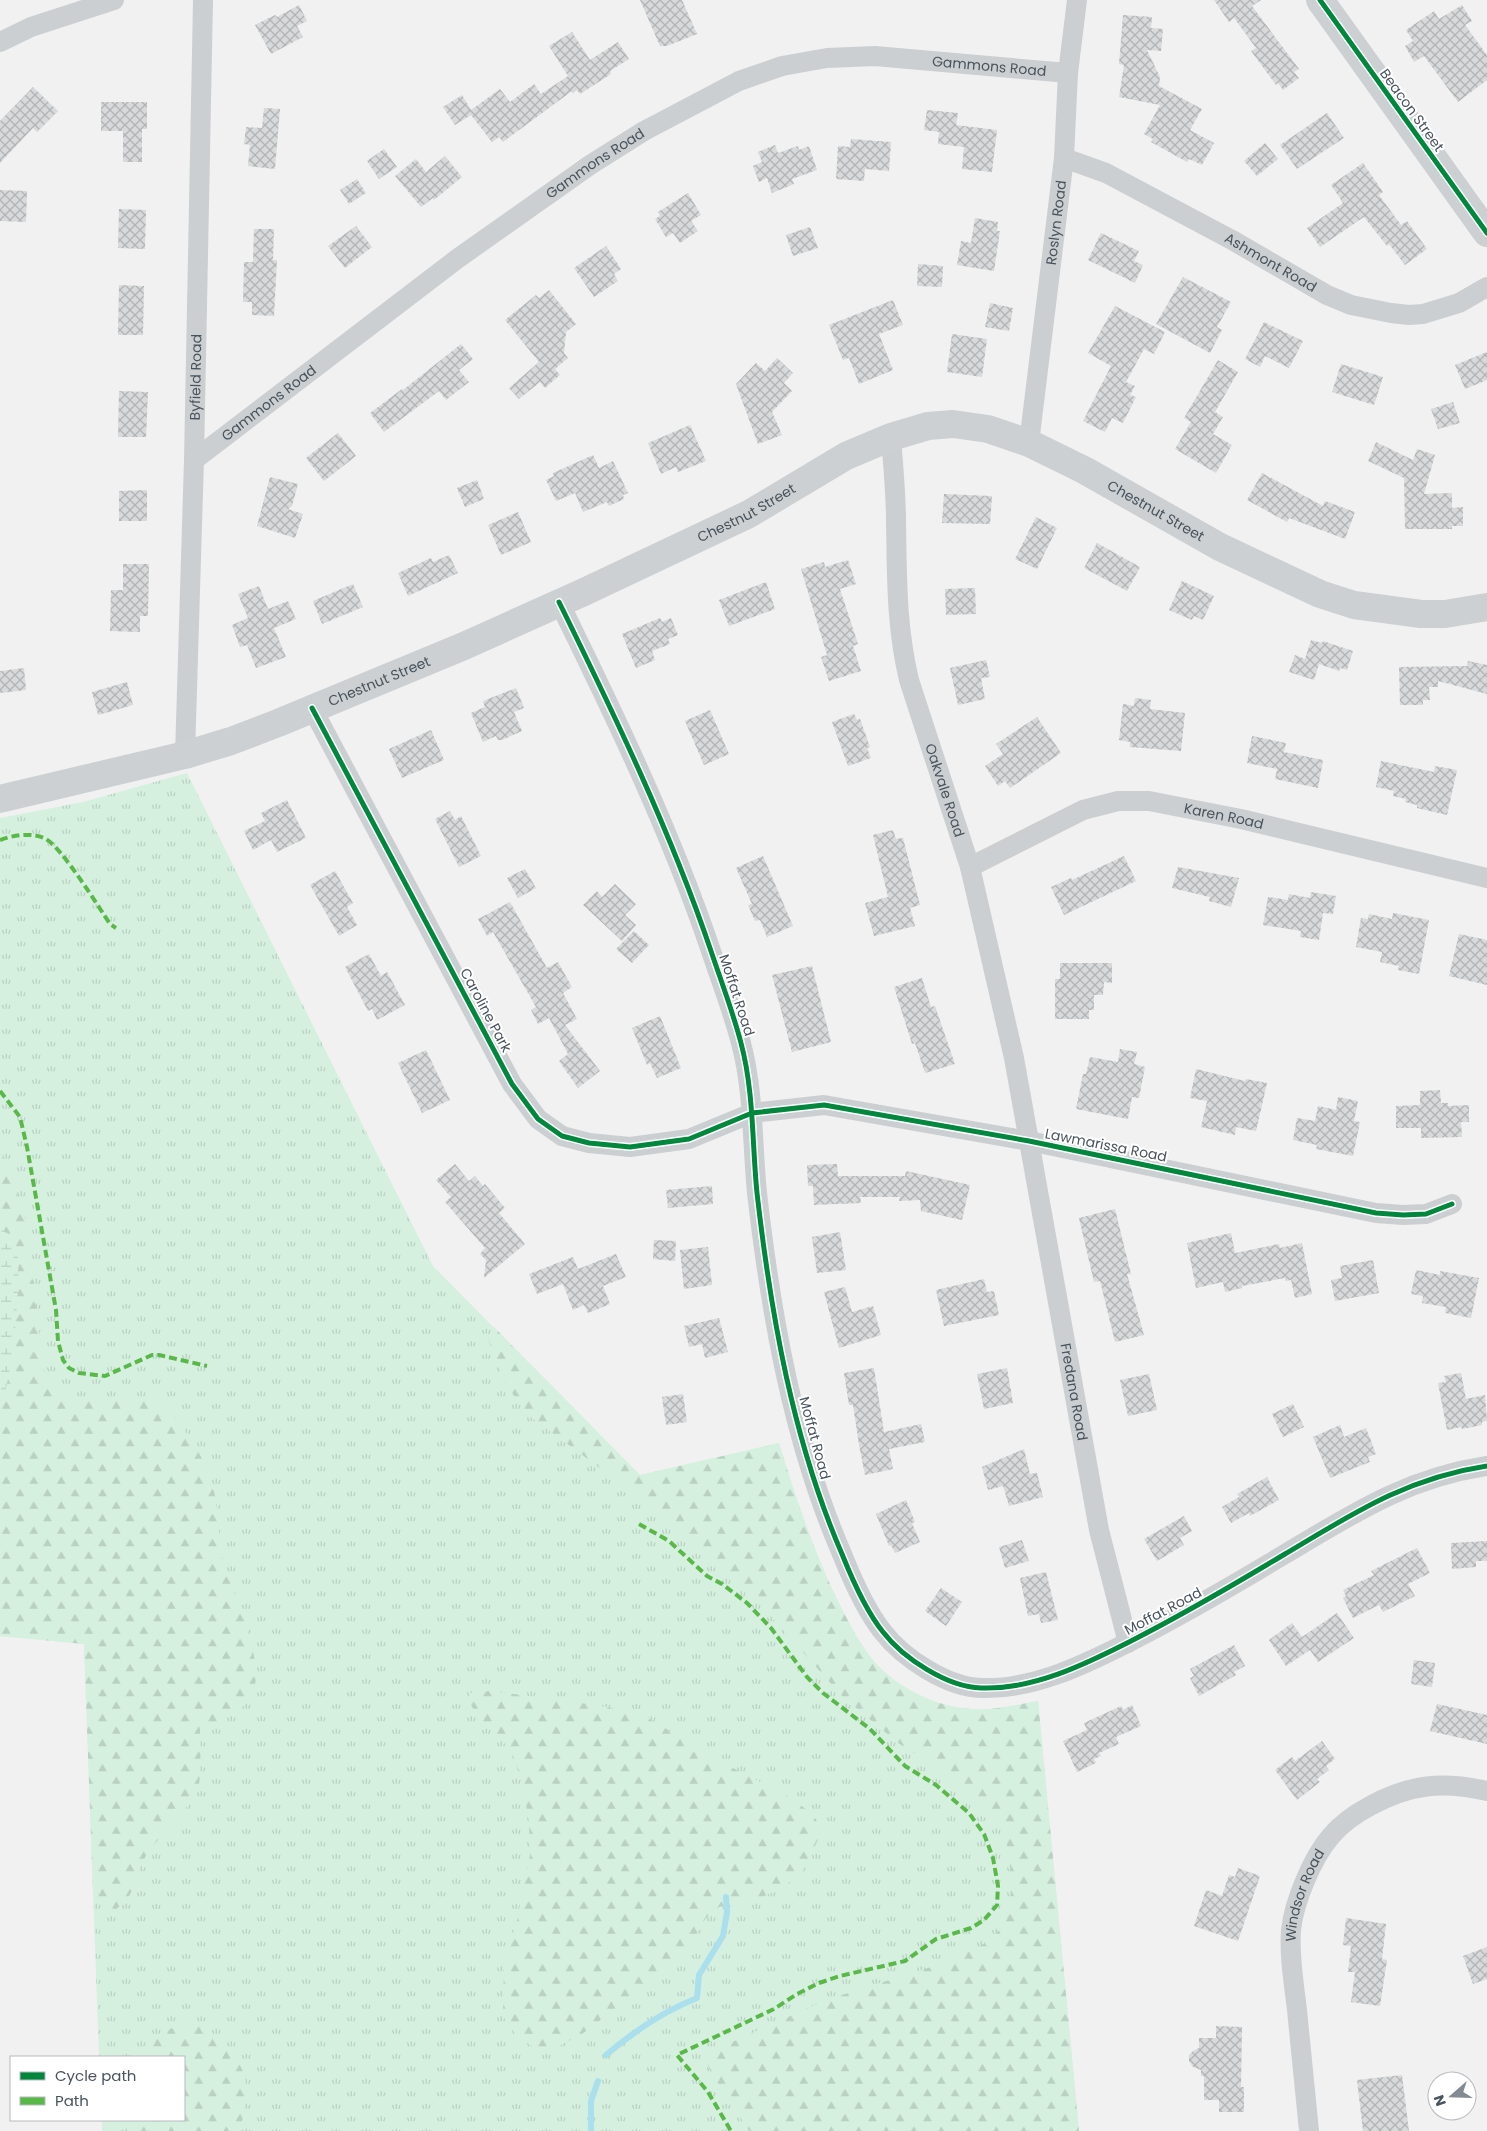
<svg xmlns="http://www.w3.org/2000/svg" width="1487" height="2131" font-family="Poppins,sans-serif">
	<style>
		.grass { fill: url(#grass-tufts) }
		.forest { fill: url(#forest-firs) }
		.wetland { fill: url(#wetland-marsh) }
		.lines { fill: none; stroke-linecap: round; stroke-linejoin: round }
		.stream { stroke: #aadfed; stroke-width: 6 }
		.building { fill: url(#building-cross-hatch) }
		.minor { stroke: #cccfd1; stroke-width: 20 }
		.secondary { stroke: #ccd0d2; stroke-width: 28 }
		.quiet { stroke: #58b947; stroke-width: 4; stroke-dasharray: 8 4; stroke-linecap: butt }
		.cycleway-casing { stroke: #fff; stroke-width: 8 }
		.cycleway { stroke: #00873e; stroke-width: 5 }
		.labels { text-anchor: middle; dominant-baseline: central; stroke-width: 4; stroke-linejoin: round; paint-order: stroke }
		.street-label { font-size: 14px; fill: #48535d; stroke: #fff }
	</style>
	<defs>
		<pattern id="grass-tufts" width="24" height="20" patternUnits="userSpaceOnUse" patternTransform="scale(1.25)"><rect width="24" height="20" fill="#d6f0e0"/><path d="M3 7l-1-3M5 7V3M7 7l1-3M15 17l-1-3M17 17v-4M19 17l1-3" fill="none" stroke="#b9d0c3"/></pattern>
		<pattern id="forest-firs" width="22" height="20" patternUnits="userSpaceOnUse" patternTransform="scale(1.25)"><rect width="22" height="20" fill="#d6f0e0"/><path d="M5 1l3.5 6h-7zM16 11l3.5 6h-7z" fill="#b9d0c3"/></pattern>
		<pattern id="wetland-marsh" width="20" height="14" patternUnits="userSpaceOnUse" patternTransform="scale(1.25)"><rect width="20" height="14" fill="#d6f0e0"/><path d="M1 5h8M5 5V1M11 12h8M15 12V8" fill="none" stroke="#b9d0c3"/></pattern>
		<pattern id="building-cross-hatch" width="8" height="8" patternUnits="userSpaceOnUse" patternTransform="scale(1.25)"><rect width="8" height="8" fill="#d8d9da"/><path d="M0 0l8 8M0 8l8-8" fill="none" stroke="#b1b3b4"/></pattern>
	</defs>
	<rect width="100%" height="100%" fill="#f1f1f1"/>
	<path class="grass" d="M187,773L433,1266L640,1475L779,1443C797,1502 816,1559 844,1613C854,1632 864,1651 879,1667C903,1690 937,1707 971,1709C993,1711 1016,1705 1038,1701L1079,2131H102V2120H184V2057H99L84,1644L0,1636V818L83,802Z"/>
	<path class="forest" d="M0,1151L8,1166L25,1219L45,1377L55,1391L70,1399L102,1403L134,1397L158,1398C180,1422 205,1455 213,1487C219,1510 218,1536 223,1559C232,1595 269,1663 251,1697C243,1711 215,1724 200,1729C200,1742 202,1777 198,1787C186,1816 158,1834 143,1861C133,1881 136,1896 115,1910L93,1895L84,1644L0,1636V1407L5,1398L16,1309L18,1269L17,1247L8,1233L0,1230Z
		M493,1326L640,1475L779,1443C797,1502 816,1559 844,1613C854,1632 864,1652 879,1667C903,1690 937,1707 971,1709C993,1711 1016,1705 1038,1701L1079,2131H749L725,2092L713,2078L706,2060L721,2047L826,2000L934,1966L970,1951L991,1940L1007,1919L1012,1887L1008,1848L999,1825L979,1800L948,1773L898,1743L842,1696L758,1602L677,1530L634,1493L528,1415L506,1385L488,1339Z
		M492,1691L596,1705L643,1715L723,1763L786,1795L813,1814L822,1831L804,1869L784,1887L762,1897L719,1907L706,1918L693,1939L644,1987L582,2034L559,2046L539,2050L517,2037L503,2016L504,1962L517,1920L530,1855L529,1822L523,1787L514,1758L499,1735L482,1721L468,1701L470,1693Z
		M187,2023C206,2025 206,2028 220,2040C252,2070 249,2090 240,2131H128L135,2120H184V2057H147C151,2037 169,2027 187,2023Z"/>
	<path class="wetland" d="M0,1230C8,1233 15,1240 17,1249C22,1277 12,1383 0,1407Z"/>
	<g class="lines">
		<path class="stream" d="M606,2055C633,2032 664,2011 697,1998L699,1975L723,1936L727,1912L726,1897
			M591,2131V2101L598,2081"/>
	</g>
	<path class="building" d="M640,0H682L697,34L667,46H660Z
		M1214,0H1261L1252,6L1299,69L1294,72L1299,78L1283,90L1278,83L1276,85L1251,51L1256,48L1234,18L1229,22Z
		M299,5L307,21L297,26L303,37L271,54L255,25L275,15L277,17Z
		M1462,5L1472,21L1465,25L1487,55V80L1458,102L1424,56L1414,62L1405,46L1413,41L1406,30L1434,11L1439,19Z
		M1123,15L1152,17L1151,28L1163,29L1161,51L1147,50L1160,77L1159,86L1202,109L1190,130L1214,143L1202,165L1189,159L1187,162L1151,142L1153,139L1144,134L1160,105L1119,97L1124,65L1119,64Z
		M572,32L590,60L618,42L629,59L610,71L611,74L580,94L577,90L573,93L572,91L503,142L499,137L492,142L471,115L455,125L443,107L462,95L471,110L500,89L510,102L534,84L541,94L568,76L549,46Z
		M33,87L58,111L37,132L33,128L0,163V121Z
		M101,102H147V129H142V162H123V131H101Z
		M264,108L280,109L275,169L248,166L250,145L244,144L246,127L262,128Z
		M927,110L958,113L956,125L997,130L992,172L962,169L964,147L938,144L939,132L924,130Z
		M1327,113L1344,138L1297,169L1280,145Z
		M851,139L891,142L889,171L865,169L864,181L836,179L838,146L850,147Z
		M1265,143L1278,159L1257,176L1244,161Z
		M775,145L778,153L798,146L799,150L809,146L817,170L792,179L794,184L772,193L767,178L759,182L753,166L762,162L758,152Z
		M384,149L397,167L379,179L367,161Z
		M445,156L462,177L434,200L433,198L421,207L395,176L416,159L426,172Z
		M1363,163L1383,192L1379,195L1401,225L1407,221L1427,249L1405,265L1389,244L1387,246L1364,217L1320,247L1307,228L1343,203L1331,185Z
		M357,179L366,193L349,204L340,190Z
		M0,190L27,191L26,222L0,221Z
		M688,193L701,215L691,221L698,231L680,243L673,233L666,237L655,219L660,216L658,212Z
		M119,209L146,210L145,249L118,248Z
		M975,218L998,222L997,231H1000L994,271L957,265L961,241L971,243Z
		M356,226L372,247L345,268L328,246Z
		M810,227L818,248L793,256L786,235Z
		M254,229H274L273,260H277L274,316L252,315V302H243L244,262H253Z
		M1101,233L1139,251L1134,261L1143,265L1135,283L1088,260Z
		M606,246L621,269L614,274L618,281L594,297L574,268Z
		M918,264L943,266L942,287L917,286Z
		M1183,277L1231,302L1217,327L1222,330L1210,353L1156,324Z
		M119,285L144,286L143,335H118Z
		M549,290L576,324L566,332L564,353L568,358L555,369L560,375L545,388L540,382L519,399L509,388L539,362L505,320L536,295L539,298Z
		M893,300L903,325L879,334L893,370L859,384L849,358L843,360L829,325Z
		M990,303L1013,308L1009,331L985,327Z
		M1115,306L1165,332L1154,354L1144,349L1126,382L1135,386L1130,395L1136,397L1123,423L1112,418L1105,432L1083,421L1111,366L1088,353Z
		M1264,322L1303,341L1289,368L1265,356L1260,367L1245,359Z
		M952,334L987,339L982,377L947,372Z
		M461,344L473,359L459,370L469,382L446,400L439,391L384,432L370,413L402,389L403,390Z
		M1487,352V380L1465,389L1455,365Z
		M777,358L793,373L784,383L792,391L772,412L782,435L758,444L736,384L756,363L765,371Z
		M1218,360L1238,372L1215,412L1223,417L1213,434L1232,445L1216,473L1175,449L1191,422L1184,418Z
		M1341,364L1383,377L1374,405L1332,392Z
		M119,391L148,392L146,437H118Z
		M1453,402L1460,423L1438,429L1431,409Z
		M690,425L706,461L678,472L676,467L661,474L648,443Z
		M338,433L356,456L324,481L306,458Z
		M1376,442L1413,460L1417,449L1435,455L1424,494L1452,493V508L1463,507V526H1452V529H1405L1404,478L1368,461Z
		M593,455L599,468L613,461L628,493L623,495L624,499L609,506L607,502L583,512L575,493L556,501L546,480L554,476L553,473Z
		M1262,473L1323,506L1325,501L1355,512L1345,539L1289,518L1287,522L1247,500Z
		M270,477L298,484L292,506L288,509L303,514L295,538L257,526Z
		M477,480L484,499L465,507L457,488Z
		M147,490V521H119V491Z
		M944,494L992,496L990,524L942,523Z
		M518,512L531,542L501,555L488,525Z
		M1036,517L1057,528L1037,569L1015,559Z
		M1097,543L1140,567L1127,591L1084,568Z
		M449,555L458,573L408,596L398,573L431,558L433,562Z
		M848,560L856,584L840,589L858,644L853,646L861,671L829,681L821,657L827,655L801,569L824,562L825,567Z
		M123,564H149L148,616H140V632L110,631L111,590H123Z
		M1182,581L1214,596L1203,620L1194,616L1192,620L1169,610Z
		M766,582L775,609L729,626L719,600Z
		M353,584L363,607L322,624L313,601Z
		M259,586L268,609L288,601L296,619L274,628L286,657L256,668L247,645L240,647L232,625L248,618L238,594Z
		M975,588L976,614L946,615L945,589Z
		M660,618L662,622L671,618L678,635L668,639L670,644L652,651L655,660L636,668L622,634Z
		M1311,640L1322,643L1323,641L1353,651L1347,670L1340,668L1339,671L1319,664L1314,680L1289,672L1295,655L1305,659Z
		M986,660L990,677L981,678L985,699L958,705L950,668Z
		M1468,661L1487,665V694L1438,681V687H1429L1430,700H1423V705H1400L1399,667L1467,666Z
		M24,668L26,690L0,693V671Z
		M127,682L133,705L98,715L92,692Z
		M516,688L524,708L514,712L522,731L502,740H498L496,736L483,742L471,713L485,707L483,701Z
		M1135,698L1151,700L1150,709L1185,713L1181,751L1130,747V742L1119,740L1123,704L1134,706Z
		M710,710L729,754L704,765L685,721Z
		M854,714L857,720L860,719L870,747L867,748L871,758L848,766L832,722Z
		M1037,717L1061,753L1010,788L1005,781L998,786L985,766L1003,754L996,744Z
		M431,730L444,760L402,778L389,749Z
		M1252,736L1286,743L1284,752L1323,760L1318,788L1275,779L1277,769L1247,763Z
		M1381,761L1434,772L1435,766L1457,770L1447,815L1417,808V805L1405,802L1406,799L1393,796L1394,791L1376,787Z
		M287,800L306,838L277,852L271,840L253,850L244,831L265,821L261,813Z
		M450,811L455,820L461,816L481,856L459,867L435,819Z
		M893,830L896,839L903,838L920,905L910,908L915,926L874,936L865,903L888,897L873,835Z
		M763,856L793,926L767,937L760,920L755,921L748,905L752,904L736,868Z
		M1124,856L1136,881L1064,915L1051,887L1071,878L1072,880Z
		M1178,867L1239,878L1231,907L1209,901L1210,897L1172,888Z
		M525,869L536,888L518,898L507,878Z
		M335,871L353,903L347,907L357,925L339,936L310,885Z
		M615,884L636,904L625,915L636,925L622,941L583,905L597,891L602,897Z
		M1311,892L1336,896L1333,914L1323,913L1319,940L1300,937L1301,931L1263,925L1268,897L1288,900L1289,894L1310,898Z
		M510,902L547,968L558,962L572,987L563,993L577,1019L565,1025L600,1071L578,1088L559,1061L568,1054L549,1018L538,1024L531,1010L536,1007L493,932L487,936L478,919Z
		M1393,913L1429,920L1419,974L1398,970L1399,966L1380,962L1382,952L1356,947L1361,918L1368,919L1369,914L1392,919Z
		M634,931L649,945L632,963L616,949Z
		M1459,934L1487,940V985L1449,976Z
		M369,954L381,976L387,972L405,1005L377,1020L372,1009L368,1011L345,967Z
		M1060,963H1112V983L1104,982L1103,995H1094V1010H1089V1019H1055V979H1060Z
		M812,966L831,1042L792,1052L772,975Z
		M922,978L931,1007L935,1006L955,1064L925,1073L915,1043L912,1044L894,987Z
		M660,1016L681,1068L657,1078L650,1063L647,1065L632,1028Z
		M1120,1049L1137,1052L1134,1064L1145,1067L1139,1098L1132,1097L1128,1119L1076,1109L1083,1074H1086L1090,1057L1118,1062Z
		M426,1050L450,1100L422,1113L398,1063Z
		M1196,1069L1245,1081L1246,1079L1267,1083L1256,1131L1236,1127L1235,1135L1201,1127L1207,1101L1190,1098Z
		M1440,1090L1441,1103H1448V1106L1469,1105V1122H1461L1462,1137L1421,1138V1128H1396V1106L1420,1105V1091Z
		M1338,1097L1358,1101L1354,1121L1360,1122L1353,1156L1316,1149L1317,1145L1293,1140L1297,1118L1315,1121L1318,1106L1336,1110Z
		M455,1164L469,1181L475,1176L483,1186L485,1184L505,1208L499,1213L525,1244L484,1278L486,1260L480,1254L485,1248L445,1202L451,1197L436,1180Z
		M837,1164L838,1176H905L906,1171L970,1185L962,1220L921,1211L920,1200L899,1201L900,1197H860L861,1203L814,1205L813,1186H808L807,1165Z
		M712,1186L713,1204L668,1208L666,1190Z
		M1115,1209L1131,1274H1127L1144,1335L1115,1342L1100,1281L1094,1282L1079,1218Z
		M840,1232L846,1270L817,1273L812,1237Z
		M1231,1233L1235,1253L1279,1244L1280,1248L1302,1243L1312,1294L1295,1298L1291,1280L1285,1281V1278L1242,1286V1288L1225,1292L1223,1282L1196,1288L1187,1243Z
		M654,1240L676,1241L675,1261L653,1259Z
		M708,1247L712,1285L684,1289L680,1250Z
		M616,1254L626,1277L603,1286L610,1304L588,1313L584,1305L573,1310L563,1284L537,1294L529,1274L573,1257L578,1269Z
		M1373,1260L1379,1293L1335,1301L1331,1280L1342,1278L1340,1266Z
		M1416,1270L1440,1275V1271L1479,1278L1471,1318L1445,1313L1446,1307L1422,1303L1423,1296L1411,1294Z
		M984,1279L987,1292L994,1291L999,1315L944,1326L936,1290Z
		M845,1287L852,1312L873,1306L881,1335L839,1348L824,1292Z
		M719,1318L728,1352L705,1358L702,1344L689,1347L684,1326Z
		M874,1368L884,1432L921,1424L925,1442L889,1449L893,1469L865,1475L859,1445L853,1405H849L844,1373Z
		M1007,1368L1013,1403L984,1409L977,1374Z
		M1461,1373L1466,1399L1485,1395L1487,1421L1482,1422V1425L1462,1429L1461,1427L1447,1430L1438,1383L1446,1382L1444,1376Z
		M1149,1374L1157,1410L1128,1416L1120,1380Z
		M683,1394L687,1422L666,1425L662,1397Z
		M1293,1404L1304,1427L1283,1437L1272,1414Z
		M1340,1425L1344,1437L1366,1428L1376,1454L1368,1457L1370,1462L1330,1478L1313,1437Z
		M1024,1449L1030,1474L1037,1473L1043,1497L1009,1506L1003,1486L988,1490L982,1467Z
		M1267,1477L1279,1500L1250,1516L1249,1513L1231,1523L1222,1507L1239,1497L1237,1494Z
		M906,1500L915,1522L912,1523L920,1542L895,1553L891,1545L889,1546L876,1514Z
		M1184,1516L1192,1531L1180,1538L1184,1545L1157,1561L1144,1539Z
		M1022,1540L1029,1561L1005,1568L999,1547Z
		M1487,1541V1561H1476V1567L1452,1569L1451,1543Z
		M1417,1548L1430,1573L1408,1584L1415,1596L1383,1612L1379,1605L1353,1618L1343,1598L1346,1596L1343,1590L1374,1575L1371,1571Z
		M1046,1572L1058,1620L1041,1623L1039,1614L1028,1616L1020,1578Z
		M941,1588L962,1602L946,1626L925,1611Z
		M1337,1613L1354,1638L1318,1662L1310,1650L1286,1666L1269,1640L1292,1623L1302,1637Z
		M1234,1645L1245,1666L1234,1672L1236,1675L1199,1696L1190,1678L1194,1676L1190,1669Z
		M1414,1660L1435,1663L1432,1687L1411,1684Z
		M1437,1704L1487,1715V1744L1430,1731Z
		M1132,1705L1141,1726L1116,1737L1119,1744L1099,1753L1101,1756L1094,1759L1096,1763L1077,1772L1063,1741L1087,1730L1084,1723L1121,1706L1123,1710Z
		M1322,1741L1335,1759L1326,1766L1329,1770L1317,1779L1320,1782L1297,1800L1275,1770L1292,1757L1295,1761Z
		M1238,1868L1260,1876L1238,1941L1194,1926L1206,1890L1222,1896L1229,1875L1235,1877Z
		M1346,1918L1386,1924L1382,1959L1387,1960L1380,2006L1351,2002L1355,1972H1348L1351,1946L1343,1945Z
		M1487,1947V1979L1473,1984L1463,1956Z
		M1216,2026L1242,2027L1241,2087H1244V2112H1219V2100H1204V2076H1201V2070L1193,2067L1189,2061V2055L1193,2051L1199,2048V2038H1216Z
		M1402,2075L1409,2131H1363L1357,2080Z"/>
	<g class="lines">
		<g class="minor">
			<path d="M0,42L31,27L114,0"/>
			<path id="s1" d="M1064,158L1106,173L1232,240L1327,295L1351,305L1391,313L1409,315L1423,314L1459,303L1487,287"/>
			<path id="s2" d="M891,437C893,465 896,493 896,521C897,576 896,625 909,680L970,867L1014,1058L1099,1530L1128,1643"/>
			<path id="s3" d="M1029,443L1064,158L1068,73L1077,0"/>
			<path id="s4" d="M194,460L457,259L590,165L644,131L739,81L782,66L827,58L875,56L1068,73"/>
			<path d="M559,602C615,716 670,830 711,951C721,981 733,1012 741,1043C754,1092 752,1143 757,1193C771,1315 793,1441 842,1554C852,1579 866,1611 883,1632C903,1658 947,1687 981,1688C1033,1690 1086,1664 1131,1641C1184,1614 1235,1584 1285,1554C1354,1513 1407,1478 1487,1466"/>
			<path d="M312,708L512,1084L538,1119L562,1136L589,1143L630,1147L689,1139L752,1113L824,1105L1029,1141L1376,1213L1403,1215L1426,1214L1452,1204"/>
			<path id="s5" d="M185,755L194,460L203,0"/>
			<path id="s6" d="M970,867L1083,810L1118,801H1149L1241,819L1487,878"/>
			<path id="s7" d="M1309,2131C1305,2091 1301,2050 1297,2010C1294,1984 1289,1956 1291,1930C1294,1902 1312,1858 1331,1836C1342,1823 1355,1814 1370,1806C1410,1784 1442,1781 1487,1791"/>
		</g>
		<g class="secondary">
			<path d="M1320,0L1487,233"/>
			<path id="s8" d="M0,799L185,755L231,741L278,723L464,646L584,592L749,514L846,456L891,437L928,426L953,424L988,429L1029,443L1084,470L1220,547L1320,594L1354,605L1421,614H1445L1487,607"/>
		</g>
		<path class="quiet" d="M0,840C14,835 32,832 46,839C62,848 98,906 110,924L116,928
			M0,1091L20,1117L27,1147L56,1310L58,1341L63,1360L69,1368L79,1373L105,1376L152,1355H159L207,1366
			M639,1524L669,1541L707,1576L722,1584L747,1603L771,1628L807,1677L823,1693L870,1729L905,1766L936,1785L969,1813L984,1834L993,1858L998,1886L997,1905L984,1920L971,1928L936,1939L905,1961L840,1976L819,1983L797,1994L774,2009L677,2055L708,2092L731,2131"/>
		<defs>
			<path id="cycleway" d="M1320,0L1487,233
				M559,602C615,716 670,830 711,951C721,981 733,1012 741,1043C754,1092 752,1143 757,1193C771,1315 793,1441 842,1554C852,1579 866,1611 883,1632C903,1658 947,1687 981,1688C1033,1690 1086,1664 1131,1641C1184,1614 1235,1584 1285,1554C1354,1513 1407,1478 1487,1466
				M312,708L512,1084L538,1119L562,1136L589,1143L630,1147L689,1139L752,1113L824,1105L1029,1141L1376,1213L1403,1215L1426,1214L1452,1204"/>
		</defs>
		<use href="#cycleway" class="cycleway-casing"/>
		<use href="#cycleway" class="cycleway"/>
	</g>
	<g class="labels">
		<g class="street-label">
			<text stroke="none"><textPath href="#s4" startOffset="919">Gammons Road</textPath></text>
			<text transform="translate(1412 110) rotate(54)">Beacon Street</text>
			<text stroke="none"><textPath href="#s4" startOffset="499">Gammons Road</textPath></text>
			<text stroke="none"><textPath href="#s3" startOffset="222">Roslyn Road</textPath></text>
			<text stroke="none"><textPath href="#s1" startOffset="232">Ashmont Road</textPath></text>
			<text stroke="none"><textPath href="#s5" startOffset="378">Byfield Road</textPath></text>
			<text stroke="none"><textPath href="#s4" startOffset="94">Gammons Road</textPath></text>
			<text stroke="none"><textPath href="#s8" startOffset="1252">Chestnut Street</textPath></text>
			<text stroke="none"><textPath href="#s8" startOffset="802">Chestnut Street</textPath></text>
			<text stroke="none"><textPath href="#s8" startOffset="398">Chestnut Street</textPath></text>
			<text stroke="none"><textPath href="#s2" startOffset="360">Oakvale Road</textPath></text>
			<text stroke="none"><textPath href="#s6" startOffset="270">Karen Road</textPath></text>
			<text transform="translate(737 995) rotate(72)">Moffat Road</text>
			<text transform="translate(486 1010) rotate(62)">Caroline Park</text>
			<text transform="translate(1106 1145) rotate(11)">Lawmarissa Road</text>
			<text stroke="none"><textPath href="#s2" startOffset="976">Fredana Road</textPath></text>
			<text transform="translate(815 1438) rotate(75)">Moffat Road</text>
			<text transform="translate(1163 1611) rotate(-28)">Moffat Road</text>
			<text stroke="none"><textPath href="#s7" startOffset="239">Windsor Road</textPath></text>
		</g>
	</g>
	<rect x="10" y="2056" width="175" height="65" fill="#ffffff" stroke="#b6babe"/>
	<rect x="20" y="2072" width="25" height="8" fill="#00873e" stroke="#b6babe"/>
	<text x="55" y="2081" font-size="15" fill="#48535d">Cycle path</text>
	<rect x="20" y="2097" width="25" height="8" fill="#58b947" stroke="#b6babe"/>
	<text x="55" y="2106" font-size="15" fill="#48535d">Path</text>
	<g transform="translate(1452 2096) rotate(250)"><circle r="24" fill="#ffffff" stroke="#b6babe"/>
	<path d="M0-4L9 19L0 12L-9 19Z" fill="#838a91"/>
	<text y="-8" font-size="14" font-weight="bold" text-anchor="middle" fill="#48535d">N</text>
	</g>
</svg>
